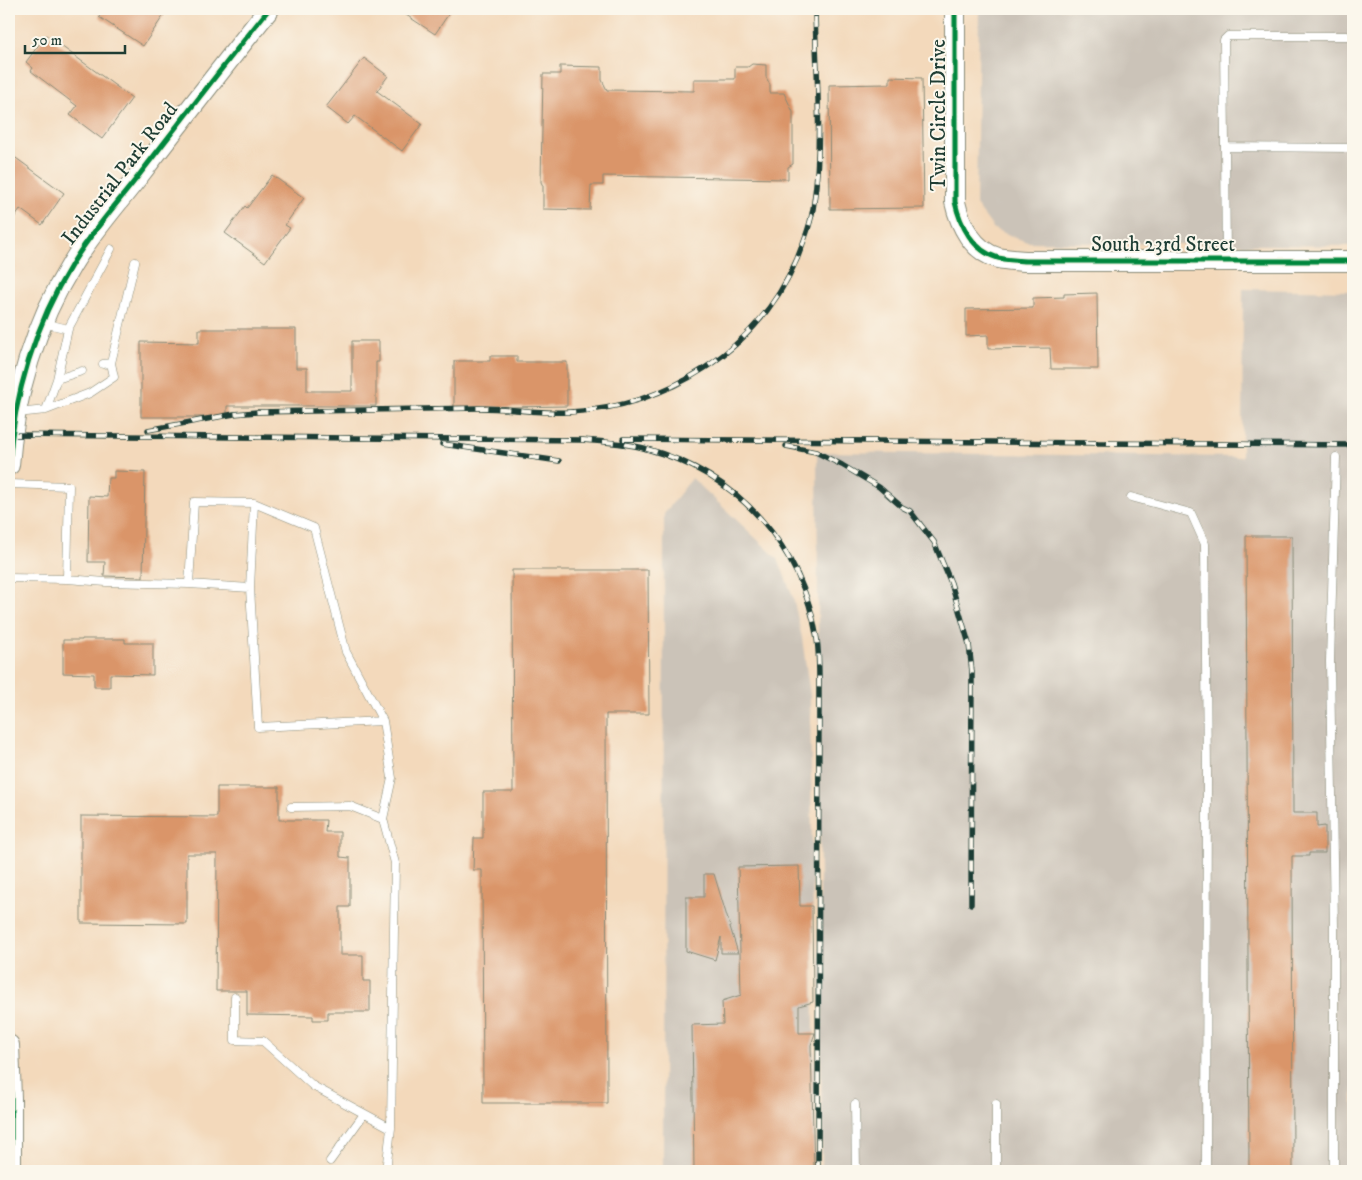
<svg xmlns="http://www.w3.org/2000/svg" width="1362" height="1180" font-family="'IM FELL DW Pica',serif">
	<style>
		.industrial { fill: #cbc3b8 }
		.building { fill: #da9569 }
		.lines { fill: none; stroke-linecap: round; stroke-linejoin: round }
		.service-casing { stroke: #898b78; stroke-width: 9 }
		.tertiary-casing { stroke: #898b78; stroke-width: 22 }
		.service { stroke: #fff; stroke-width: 8 }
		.tertiary { stroke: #fff; stroke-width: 20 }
		.rail-casing { stroke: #1f3d34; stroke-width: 5.5 }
		.rail { stroke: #fbf7ec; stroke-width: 4; stroke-dasharray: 11; stroke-linecap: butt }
		.cycleway-casing { stroke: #fbf7ec; stroke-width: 8 }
		.cycleway { stroke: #00873e; stroke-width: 5 }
		.labels { text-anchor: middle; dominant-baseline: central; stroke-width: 4; stroke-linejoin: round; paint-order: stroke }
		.street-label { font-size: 21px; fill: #1f3d34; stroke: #fbf7ec }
	</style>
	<rect width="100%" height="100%" fill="#fbf7ec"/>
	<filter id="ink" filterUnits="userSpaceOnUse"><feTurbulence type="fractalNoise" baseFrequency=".02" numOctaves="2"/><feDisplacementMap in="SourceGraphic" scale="10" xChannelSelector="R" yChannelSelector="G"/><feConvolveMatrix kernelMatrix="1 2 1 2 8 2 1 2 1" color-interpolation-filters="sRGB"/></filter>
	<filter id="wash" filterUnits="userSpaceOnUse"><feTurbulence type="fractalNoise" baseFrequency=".0096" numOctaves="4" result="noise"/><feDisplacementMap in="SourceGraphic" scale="20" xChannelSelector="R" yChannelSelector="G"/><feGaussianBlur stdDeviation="1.12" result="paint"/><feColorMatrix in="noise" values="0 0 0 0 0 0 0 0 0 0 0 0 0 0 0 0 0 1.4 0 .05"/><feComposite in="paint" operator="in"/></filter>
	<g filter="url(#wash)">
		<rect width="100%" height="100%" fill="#f3d9bb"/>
		<path class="industrial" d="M979,9H1353V246L1027,242L994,229L976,205Z
			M1243,289L1353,291V1171H822L817,452L1242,457Z
			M692,478L778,559L793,597L802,638L810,695L813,921L815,1171H663L664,514Z"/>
		<g id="blocks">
			<path class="building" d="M105,9H168L143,46L99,17Z
				M397,9H452L435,34Z
				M46,35L132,98L102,139L70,115L77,106L31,71L33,68L26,62Z
				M364,58L388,76L377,91L422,124L402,151L355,116L348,124L326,107Z
				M752,64L766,65V77L770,85V93H784L793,112V164L788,167V179L603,176V185H591L590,210L543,209V186L541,182L543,74H560V66L602,67V80L607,90L694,91V79H735V67H748Z
				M890,77L922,78L924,208L830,209L829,85L890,84Z
				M9,153L64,193L42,225L20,209L9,225Z
				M272,175L304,198L285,225L290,228L265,262L225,233L245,206L247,208Z
				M1097,293L1098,369H1051L1050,348L988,349V335L966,336V309L1033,308V298L1064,297V294Z
				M199,329H296V368H307V391H352V341H379V362H376V406H227V417H141V342L199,343Z
				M490,356H517V362H567V406L454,408V361H490Z
				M114,471L145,472L143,577L104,576L105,562H88L89,496L107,497L108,478H114Z
				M1246,536H1292L1293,813H1317V827L1325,826V853H1309V856H1292L1293,1171H1249Z
				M512,570H648L649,714H606L607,1103H483L482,870H473L474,838H483V792H513Z
				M82,639H125V643H153V675L110,674V687H94V674L63,673V640H82Z
				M217,787H279V820H326L325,832H340V857L350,858V907H340V955H363V981H370V1012H328V1020H313V1016L247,1015V991H216L217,854H187V924L81,923V816L217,817Z
				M799,866L800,906H812L813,1002L799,1006V1033H815L811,1045L814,1171H694L692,1025L723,1024L722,1001L741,995L738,867Z
				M704,874H714L738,953H721V937L715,960L686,951V897H704Z"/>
		</g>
	</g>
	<g filter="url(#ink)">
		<use href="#blocks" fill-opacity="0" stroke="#898b78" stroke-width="1"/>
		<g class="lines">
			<defs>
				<path id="service" d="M1225,147L1224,40L1228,36H1353
					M1226,261L1225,147L1353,148
					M44,323L68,329L111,249
					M103,364L111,363L135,262
					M57,379L82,371
					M46,410L90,393L114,377L111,363
					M17,413L46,410L57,379L68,329
					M9,484L69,486L67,579L9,578
					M1131,497L1191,513L1205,544L1207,773L1206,1171
					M254,503L250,588L258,727L383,721
					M67,579L106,582L189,584L194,502L254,503L314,528L346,652L383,721L392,778L383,819
					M189,584L250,588
					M291,807L350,806L383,819L395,863L391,1128L386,1171
					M235,997V1040L263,1041L313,1086L391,1128
					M855,1104L856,1171
					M996,1104V1171
					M330,1161L364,1114
					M1334,1171V928L1330,661L1336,457"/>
				<path id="tertiary" d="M955,9V202C960,225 973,251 998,258C1007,260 1017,260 1025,261H1353
					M9,465C14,395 35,324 72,264C90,234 114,207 136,179C180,122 224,65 269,9
					M9,1045L11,1098V1171"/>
			</defs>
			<use href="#service" class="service-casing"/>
			<use href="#tertiary" class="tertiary-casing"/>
			<use href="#service" class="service"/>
			<use href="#tertiary" class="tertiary"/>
			<defs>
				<path id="rail" d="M148,430L234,414L257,412C331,410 406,410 480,408C510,408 540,414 570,412C667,407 758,350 797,259C804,241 812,221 814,202C823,138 816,73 815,9
					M9,435L583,440C604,442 627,443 647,449C738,474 802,546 817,639C819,654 819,670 819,685L818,1171
					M623,439L1353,445
					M442,444L559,461
					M786,446L816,452L842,465L879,487L902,507L910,511L934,542L951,583L969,644L972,672L971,904"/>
			</defs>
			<use href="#rail" class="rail-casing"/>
			<use href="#rail" class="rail"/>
			<defs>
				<path id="cycleway" d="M955,9V202C960,225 973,251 998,258C1007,260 1017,260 1025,261H1353
					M9,465C14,395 35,324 72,264C90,234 114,207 136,179C180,122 224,65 269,9
					M9,1045L11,1098V1171"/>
			</defs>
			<use href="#cycleway" class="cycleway-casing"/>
			<use href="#cycleway" class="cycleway"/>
		</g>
	</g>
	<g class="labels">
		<g class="street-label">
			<text transform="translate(939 115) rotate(-90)">Twin Circle Drive</text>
			<text transform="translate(120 174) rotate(-52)">Industrial Park Road</text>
			<text x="1163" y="245">South 23rd Street</text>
		</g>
	</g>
	<rect width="1362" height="1180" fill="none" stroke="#fbf7ec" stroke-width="30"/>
	<path d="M25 45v8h100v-8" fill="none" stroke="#1f3d34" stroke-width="2.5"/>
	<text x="32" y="45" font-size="15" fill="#1f3d34" stroke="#fbf7ec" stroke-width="4" paint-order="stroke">50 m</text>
</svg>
